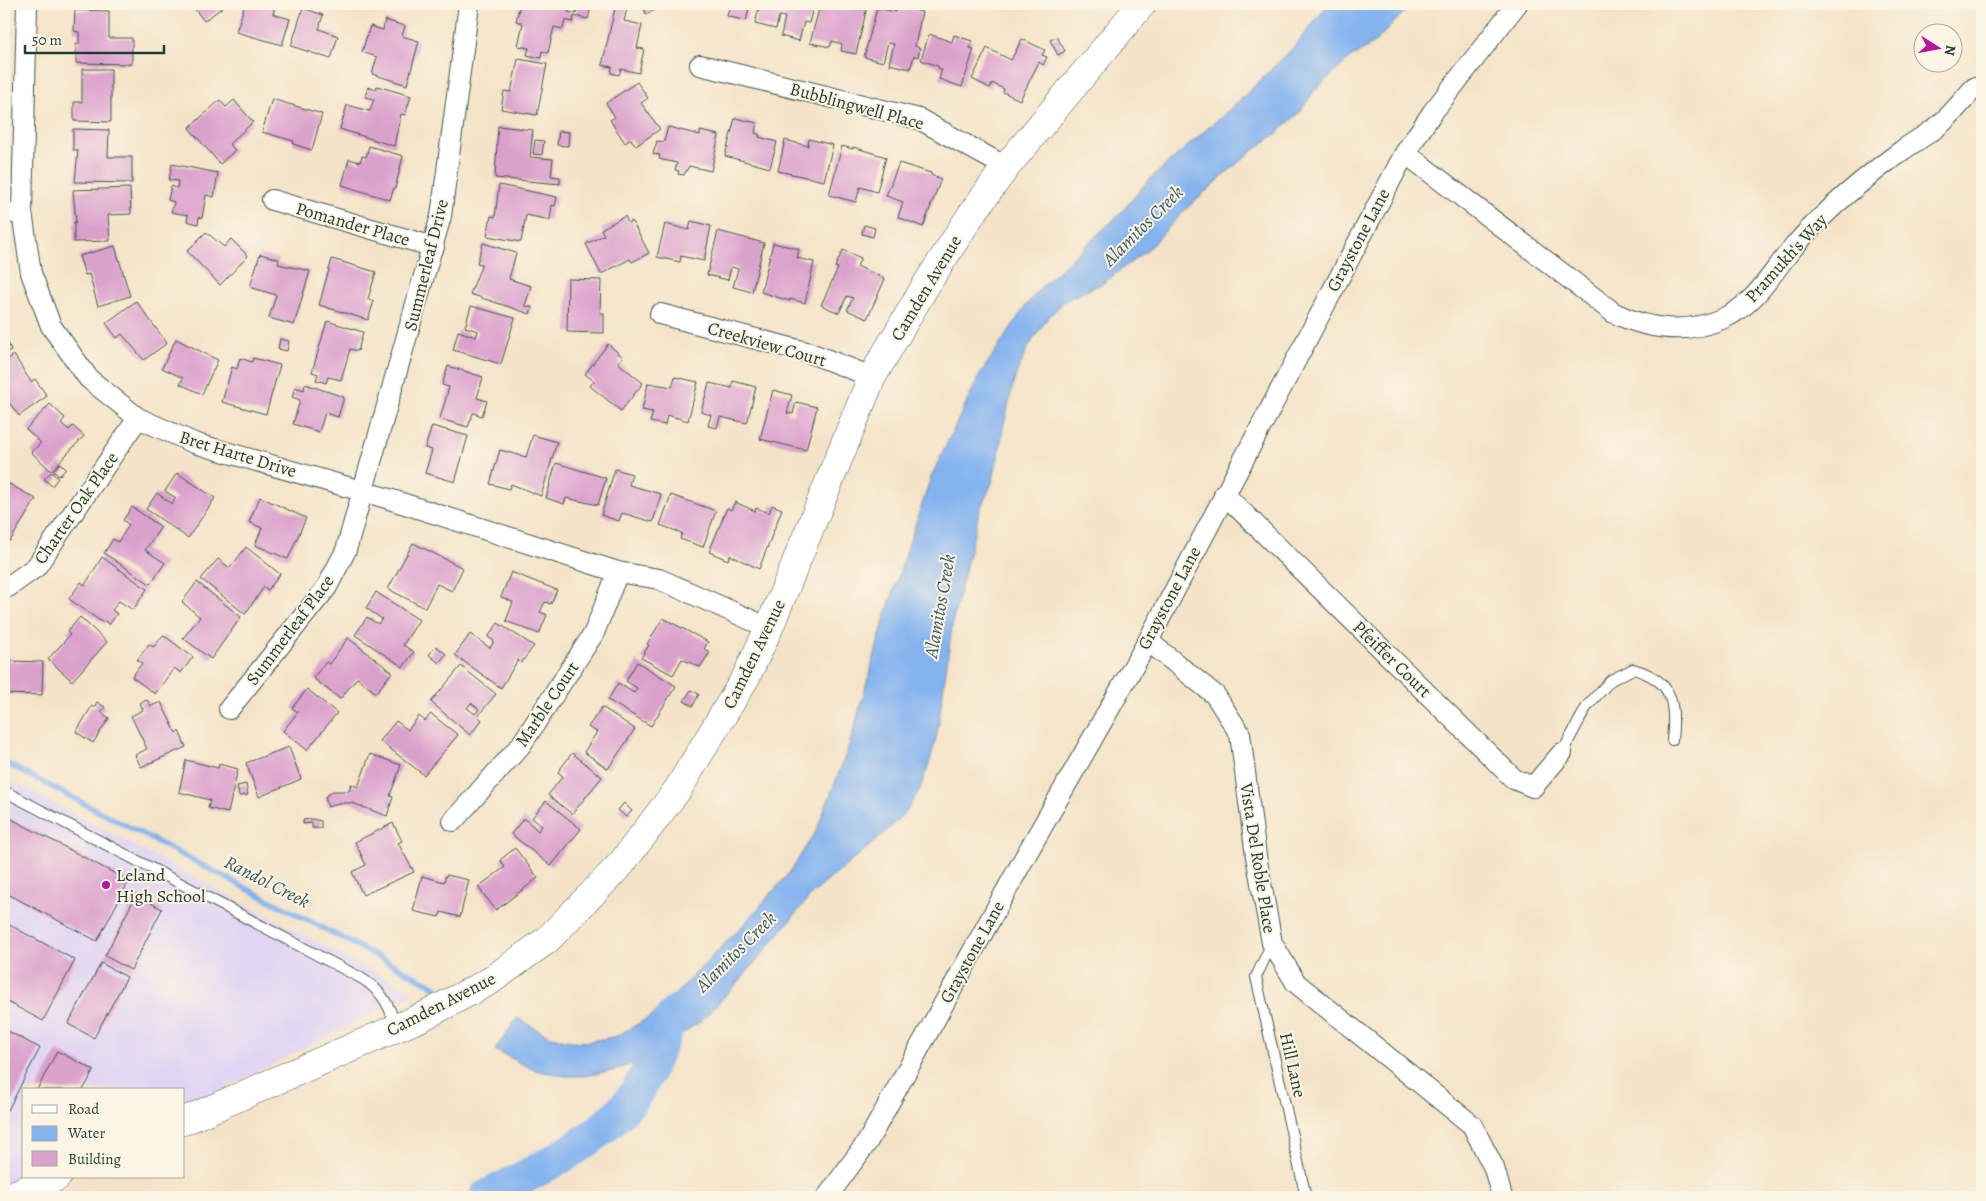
<svg xmlns="http://www.w3.org/2000/svg" width="1986" height="1201" font-family="Alegreya,serif">
	<style>
		.built { fill: #e1d4f4 }
		.water { fill: #84b3ef; stroke: #527892 }
		.lines { fill: none; stroke-linecap: round; stroke-linejoin: round }
		.stream { stroke: #84b3ef; stroke-width: 5.5 }
		.river { stroke: #84b3ef; stroke-width: 34 }
		.building { fill: #dba1cd; fill-rule: evenodd }
		.lane-casing { stroke: #3f564a; stroke-width: 12 }
		.street-casing { stroke: #3f564a; stroke-width: 22 }
		.secondary-casing { stroke: #3f564a; stroke-width: 29 }
		.lane { stroke: #fff; stroke-width: 10 }
		.street { stroke: #fff; stroke-width: 20 }
		.secondary { stroke: #fff; stroke-width: 28 }
		.poi-dot { fill: #b5179e; stroke: #fcf5e5; stroke-width: 2 }
		.labels { text-anchor: middle; dominant-baseline: central; stroke-width: 4; stroke-linejoin: round; paint-order: stroke }
		.street-label { font-size: 18px; fill: #1f3d34; stroke: #fcf5e5 }
		.poi-label { font-size: 18px; fill: #1f3d34; stroke: #fcf5e5; text-anchor: start }
		.water-label { font-size: 19px; font-style: italic; fill: #385a63; stroke: #fcf5e5 }
	</style>
	<rect width="100%" height="100%" fill="#fcf5e5"/>
	<filter id="ink" filterUnits="userSpaceOnUse"><feTurbulence type="fractalNoise" baseFrequency=".02" numOctaves="2"/><feDisplacementMap in="SourceGraphic" scale="10" xChannelSelector="R" yChannelSelector="G"/><feConvolveMatrix kernelMatrix="1 2 1 2 8 2 1 2 1" color-interpolation-filters="sRGB"/></filter>
	<filter id="wash" filterUnits="userSpaceOnUse"><feTurbulence type="fractalNoise" baseFrequency=".0096" numOctaves="4" result="noise"/><feDisplacementMap in="SourceGraphic" scale="20" xChannelSelector="R" yChannelSelector="G"/><feGaussianBlur stdDeviation="1.12" result="paint"/><feColorMatrix in="noise" values="0 0 0 0 0 0 0 0 0 0 0 0 0 0 0 0 0 1.4 0 .05"/><feComposite in="paint" operator="in"/></filter>
	<g filter="url(#wash)">
		<rect width="100%" height="100%" fill="#f4e3c8"/>
		<path class="built" d="M4,777L414,993L184,1108V1090H24V1177L4,1194Z"/>
		<path class="water" d="M1329,4H1412L1374,43L1350,58L1314,91L1300,112L1277,133L1248,154L1188,207L1147,250L1103,283L1064,301L1046,320L1027,349L1014,381L1003,428L999,453L992,483L980,509L953,620L937,734L930,761L919,791L905,813L880,837L812,894L742,978L702,1020L672,1041L634,1063L616,1070L583,1076H565L534,1070L495,1050L517,1018L551,1037L571,1041L586,1042L617,1036L658,1012L745,923L790,872L816,831L830,796L850,743L886,614L931,477L979,376L1026,305L1044,284L1119,215L1148,181L1239,101L1292,49Z"/>
		<g class="lines">
			<path class="stream" d="M4,762L436,987"/>
			<path class="river" d="M486,1197C535,1171 600,1142 634,1096C647,1079 661,1039 672,1017L678,1011"/>
		</g>
		<g id="blocks">
			<path class="building" d="M191,4H227L204,21Z
				M245,4H270L275,6L273,14L290,19L282,45L236,32Z
				M520,4H546L569,9L568,12L576,14L578,4L591,7L588,19L574,16L573,22L565,20L563,29L554,27L548,53L542,51L541,58L527,55L529,48L518,46L523,23L516,21Z
				M616,4L628,5L624,21L642,25L637,48L644,49L639,73L621,69L619,75L611,73L612,67L602,65Z
				M642,4H668L646,14Z
				M730,4H750L746,21L727,16Z
				M760,4H814L809,23L804,22L799,41L781,36L785,17L779,16L776,29L755,24Z
				M824,4L839,7L840,4H853L867,7L856,54L841,51L842,44L832,41L830,47L810,43L819,9L823,10Z
				M898,6L922,12L915,46L920,48L918,57L914,56L910,69L889,64L894,44L888,43L883,62L864,57L877,8L896,12Z
				M303,8L323,15L319,29L338,36L331,59L291,46Z
				M75,10L109,11V38H132V64L76,63V44H79V32L74,31Z
				M385,20L405,26L402,36L419,41L407,85L372,74L377,57L362,52L370,26L383,30Z
				M929,34L952,42L954,35L972,41L970,48L974,49L962,87L939,79L942,70L938,68V66L921,60Z
				M1057,37L1065,51L1058,55L1050,40Z
				M1022,39L1045,50L1042,55L1047,57L1043,65L1039,62L1020,100L1003,92L1004,89L992,83L990,88L972,79L987,48L1011,60Z
				M518,59L547,64L537,115L501,109L504,91L511,92Z
				M82,69H111V122L74,121V102H82Z
				M637,82L648,98L641,103L660,129L636,146L631,139L625,143L610,120L615,117L606,103Z
				M377,86L411,96L405,115L401,114L394,146L340,129L347,105L370,111L374,99L365,97L368,87L376,90Z
				M272,99L322,114L312,150L293,144L294,141L262,132Z
				M220,100L226,107L234,100L253,122L229,144L235,150L220,164L189,128Z
				M735,118L757,123L755,133L760,135L759,137L777,142L770,168L725,156Z
				M498,126L533,130L530,157L553,159L551,176L560,177V184L495,178Z
				M668,127L700,135V131L719,135L711,171L689,166L684,175L678,174L679,171L675,170L677,163L659,159L660,155L653,154L657,141L664,142Z
				M73,129L109,130L108,157H132V183L75,182L78,150H73Z
				M559,131L569,132L568,146L557,145Z
				M809,139L833,145L824,181L778,171L785,140L808,146Z
				M535,140L544,141L542,155L533,154Z
				M369,146L403,156L395,189L394,188L390,200L342,185L349,159L360,162L362,156L366,157Z
				M842,146L853,149V147L886,157L877,192L860,187L856,202L829,195Z
				M899,163L931,173V175L941,179L923,227L898,217L903,202L886,196Z
				M172,164L218,173L214,197L206,195L202,218L199,217L198,224L187,221L188,215L171,212L174,202L168,200L171,186L177,188L178,181L169,180Z
				M499,185L557,197L555,206L552,205L550,220L526,215L521,242L487,236L491,216L495,217Z
				M130,188L131,214L108,215L110,241L74,242V222H76L73,190Z
				M625,216L628,223L632,221L649,253L632,262L630,259L601,274L586,244L604,235L601,229Z
				M691,221L711,226L704,261L681,256L680,262L657,257L665,224L689,230Z
				M864,225L875,228L873,237L862,234Z
				M718,231L764,243L752,292L733,287L738,269L731,267L728,280L707,275Z
				M206,232L224,247L231,239L248,256L220,285L187,251Z
				M483,243L516,253L509,279L531,286L525,306L532,307L530,314L470,294L482,264L477,263Z
				M773,243L799,249L797,258L814,262L805,303L790,299V301L761,292Z
				M115,246L130,296L98,306L89,274L85,275L79,256Z
				M843,250L861,258L857,266L885,279L867,319L847,310L853,298L847,296L839,313L821,305L838,268L835,267Z
				M260,254L279,259L278,264L310,271L294,325L269,318L276,295L250,287Z
				M332,259L376,272L368,299L374,301L368,320L319,305Z
				M568,279L601,280L600,313H604V333L567,332Z
				M136,301L167,343L144,360L122,334L117,338L106,323Z
				M471,306L515,318L501,364L453,350L458,331L476,337L478,331L465,327Z
				M327,321L363,332L358,351L350,349L341,380L328,377L326,383L316,380L318,374L312,372Z
				M4,332L11,350L4,353Z
				M176,339L218,360L202,394L180,384L183,378L162,368Z
				M280,339L289,341L287,351L278,349Z
				M608,344L623,357L618,363L643,383L621,411L590,386L594,381L585,374Z
				M14,355L31,382L35,379L47,396L19,416L4,396V362Z
				M240,358L252,362L253,358L280,365L266,414L222,402L232,367L237,369Z
				M448,366L483,377L477,398L487,401L482,416L473,413L468,427L440,419L449,387L442,385Z
				M675,377L698,382L688,421L667,415L665,425L650,422L653,412L642,410L648,383L672,387Z
				M733,381L756,387L747,423L720,417L717,428L708,426L711,415L701,412L709,383L732,388Z
				M305,384L344,397L338,417L325,413L319,432L293,424L300,400L292,397L295,387L304,390Z
				M773,390L792,395L787,413L793,414L796,402L817,407L806,450L760,439Z
				M50,404L65,418L61,423L69,430L73,426L84,436L51,471L31,452L41,443L26,429Z
				M432,426L468,436L455,482L425,473L432,450L425,448Z
				M533,435L557,442L541,496L511,484L509,489L490,484L500,450L526,457Z
				M60,463L66,469L59,476L53,471Z
				M556,463L606,478L598,505L566,498L564,504L546,498Z
				M615,469L632,474L629,485L661,494L653,522L622,513L619,521L601,515Z
				M51,472L58,478L52,486L44,479Z
				M177,473L215,498L188,538L146,509L157,493L172,504L176,498L165,491Z
				M4,481L36,499L10,541L4,537Z
				M671,495L716,511L703,547L680,539L682,533L660,525Z
				M260,497L306,518L288,559L255,545L262,528L249,522Z
				M735,502L755,511L756,508L769,513L772,505L782,509L759,569L730,555L728,560L709,552L727,508L731,510Z
				M132,507L161,527L145,550L165,563L150,584L104,553L113,539L118,542L129,525L123,520Z
				M413,543L463,568L452,591L437,584L425,608L388,589Z
				M246,547L280,574L268,590L264,587L245,614L201,579L218,559L230,568Z
				M102,557L147,589L133,610L119,601L112,610L117,614L109,625L105,621L103,623L69,599L81,582L85,585Z
				M511,572L557,590L551,604L545,602L540,612L547,615L539,634L506,621L513,602L501,597Z
				M197,582L241,617L211,659L183,638L200,617L182,602Z
				M376,592L419,620L403,645L414,652L403,667L355,635L367,617L378,624L382,619L366,608Z
				M80,617L107,642L72,681L48,659L70,635L67,632Z
				M663,618L708,642L704,649L710,652L700,667L682,659L673,675L641,658L649,645L647,644Z
				M498,623L534,646L521,663L518,660L501,688L455,655L470,634L490,648L494,641L488,637Z
				M163,635L193,657L181,673L174,668L155,694L132,677L142,663L137,660L149,644L154,647Z
				M348,638L392,672L376,693L357,678L340,699L313,678L326,662L329,664Z
				M436,646L446,654L439,663L429,655Z
				M4,657H10V661L43,662L42,695L4,694Z
				M637,662L676,686L651,726L608,700L618,683L634,693L637,688L626,681Z
				M461,666L496,694L478,716L482,720L470,735L431,702ZM471,703L479,709L475,714L467,708Z
				M307,689L337,713L307,750L283,731L298,712L292,708Z
				M691,690L699,694L693,706L684,701Z
				M147,700L151,706L161,702L176,733L179,731L186,747L141,767L135,755L147,749L131,716L143,710L140,703Z
				M97,702L105,707L101,712L109,718L93,743L76,732L92,706L94,708Z
				M602,707L635,729L608,769L584,752L597,732L588,727Z
				M431,714L458,735L424,775L380,741L396,721L408,730L419,716L425,721Z
				M289,747L301,779L259,797L246,763Z
				M572,753L602,777L572,814L548,795L563,776L558,772Z
				M370,754L401,765L390,796L393,797L387,816L352,803H338L328,807L325,797L333,791H349L351,784L358,787Z
				M186,760L218,768L219,764L238,769L228,813L208,808L210,800L179,792Z
				M246,784L248,795L239,796L237,786Z
				M546,801L581,829L551,866L511,834L524,818L538,831L542,826L532,818Z
				M624,803L632,811L626,817L618,810Z
				M4,815L129,881L97,941L4,892Z
				M312,819L321,821V828H312V823L303,824V820Z
				M393,823L402,841L398,843L414,872L363,895L352,872L366,865L355,842Z
				M515,848L538,878L496,910L478,887L505,867L500,860Z
				M446,875L469,880L460,917L441,912L439,917L413,911L422,876L444,882Z
				M136,895L162,909L131,970L105,956Z
				M4,922L75,960L43,1021L4,1000Z
				M101,963L127,977L94,1038L68,1024Z
				M4,1029L40,1048L8,1110L4,1107Z
				M57,1051L94,1070L83,1090H37Z"/>
		</g>
	</g>
	<g filter="url(#ink)">
		<use href="#blocks" fill-opacity="0" stroke="#3f564a" stroke-width="1"/>
		<g class="lines">
			<defs>
				<path id="lane" d="M1562,753L1587,706L1611,680L1633,669C1673,680 1676,703 1672,740
					M4,791L361,978C382,991 389,1004 396,1027
					M1272,943L1256,977L1306,1197"/>
				<path id="street" d="M27,4L22,212L31,273L51,326L89,379L138,418L194,443L386,498L618,572L659,579L769,628
					M700,65L919,119L1006,167
					M1405,153L1614,313C1650,330 1686,335 1724,318C1753,305 1768,279 1787,255C1819,215 1859,182 1900,152C1912,143 1925,136 1937,127C1951,116 1962,101 1974,88
					M272,200L434,247
					M4,213L22,212
					M660,314L810,353L872,377
					M1224,494L1514,779L1533,787L1562,753
					M4,586L8,587L36,567L138,418
					M1148,641L1215,695L1240,734L1256,856L1272,943L1296,983L1472,1125L1494,1168L1502,1197
					M229,709L327,587L346,550L441,216L469,4
					M453,821L521,745L594,633L618,572
					M827,1197L868,1141L1022,862L1148,641L1405,153L1432,113L1517,4"/>
				<path id="secondary" d="M184,1121L424,1016L490,981L547,940L621,864L678,789L746,677L769,628L872,377L926,285L971,215L1006,167L1142,4
					M8,1197L57,1177"/>
			</defs>
			<use href="#lane" class="lane-casing"/>
			<use href="#street" class="street-casing"/>
			<use href="#secondary" class="secondary-casing"/>
			<use href="#lane" class="lane"/>
			<use href="#street" class="street"/>
			<use href="#secondary" class="secondary"/>
		</g>
	</g>
	<circle class="poi-dot" cx="106" cy="885" r="5"/>
	<g class="labels">
		<g class="street-label">
			<text transform="translate(857 106) rotate(15)">Bubblingwell Place</text>
			<text transform="translate(353 224) rotate(16)">Pomander Place</text>
			<text transform="translate(1358 240) rotate(-62)">Graystone Lane</text>
			<text transform="translate(1786 258) rotate(-48)">Pramukh's Way</text>
			<text transform="translate(426 265) rotate(-76)">Summerleaf Drive</text>
			<text transform="translate(926 288) rotate(-59)">Camden Avenue</text>
			<text transform="translate(767 344) rotate(16)">Creekview Court</text>
			<text transform="translate(238 454) rotate(17)">Bret Harte Drive</text>
			<text transform="translate(76 508) rotate(-55)">Charter Oak Place</text>
			<text transform="translate(1169 598) rotate(-62)">Graystone Lane</text>
			<text transform="translate(290 630) rotate(-53)">Summerleaf Place</text>
			<text transform="translate(754 654) rotate(-64)">Camden Avenue</text>
			<text transform="translate(1392 659) rotate(44)">Pfeiffer Court</text>
			<text transform="translate(547 704) rotate(-56)">Marble Court</text>
			<text transform="translate(1258 858) rotate(81)">Vista Del Roble Place</text>
			<text transform="translate(972 952) rotate(-61)">Graystone Lane</text>
			<text transform="translate(441 1004) rotate(-27)">Camden Avenue</text>
			<text transform="translate(1293 1065) rotate(77)">Hill Lane</text>
		</g>
		<g class="poi-label">
			<text x="116" y="875">Leland<tspan x="116" dy="21">High School</tspan></text>
		</g>
		<g class="water-label">
			<text transform="translate(1143 226) rotate(-45)">Alamitos Creek</text>
			<text transform="translate(940 606) rotate(-80)">Alamitos Creek</text>
			<text transform="translate(267 882) rotate(27)">Randol Creek</text>
			<text transform="translate(736 952) rotate(-45)">Alamitos Creek</text>
		</g>
	</g>
	<rect width="1986" height="1201" fill="none" stroke="#fcf5e5" stroke-width="20"/>
	<rect x="22" y="1088" width="162" height="90" fill="#fcf5e5" stroke="#a4ab9e"/>
	<rect x="32" y="1105" width="25" height="8" fill="#ffffff" stroke="#a4ab9e"/>
	<text x="68" y="1114" font-size="15" fill="#1f3d34">Road</text>
	<rect x="32" y="1126" width="25" height="15" fill="#84b3ef" stroke="#a4ab9e"/>
	<text x="68" y="1138" font-size="15" fill="#1f3d34">Water</text>
	<rect x="32" y="1151" width="25" height="15" fill="#dba1cd" stroke="#a4ab9e"/>
	<text x="68" y="1164" font-size="15" fill="#1f3d34">Building</text>
	<g transform="translate(1938 48) rotate(101)"><circle r="24" fill="#fcf5e5" stroke="#a4ab9e"/>
	<path d="M0-4L9 19L0 12L-9 19Z" fill="#b5179e"/>
	<text y="-8" font-size="14" font-weight="bold" text-anchor="middle" fill="#1f3d34">N</text>
	</g>
	<path d="M25 45v8h139v-8" fill="none" stroke="#1f3d34" stroke-width="2.5"/>
	<text x="32" y="45" font-size="15" fill="#1f3d34" stroke="#fcf5e5" stroke-width="4" paint-order="stroke">50 m</text>
</svg>
